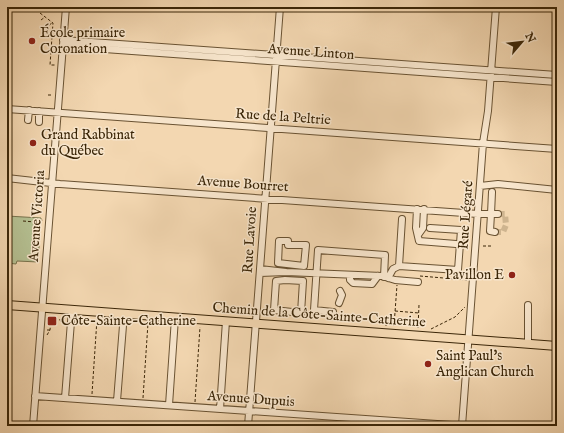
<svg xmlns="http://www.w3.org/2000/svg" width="564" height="433" font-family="'IM FELL English',serif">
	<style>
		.green { fill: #b4bf91; stroke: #78724c }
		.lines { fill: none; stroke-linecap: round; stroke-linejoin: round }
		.minor-tunnel { stroke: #ceb48f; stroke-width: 6; stroke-dasharray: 6 3; stroke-linecap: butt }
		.minor-casing { stroke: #695232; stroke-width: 8 }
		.major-casing { stroke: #3b2608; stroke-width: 10 }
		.path { stroke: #3b2608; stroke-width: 1; stroke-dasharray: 3 2; stroke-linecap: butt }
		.minor { stroke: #f7e5cc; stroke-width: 6 }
		.major { stroke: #f3d7b1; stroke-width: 8 }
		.poi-dot { fill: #8f2418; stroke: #f7e5cc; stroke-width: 1.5 }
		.labels { text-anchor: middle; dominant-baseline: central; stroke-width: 3; stroke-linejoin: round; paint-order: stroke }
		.poi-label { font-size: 14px; fill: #3b2608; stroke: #f7e5cc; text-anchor: start }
		.street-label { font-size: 14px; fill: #3b2608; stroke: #f7e5cc }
	</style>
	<rect width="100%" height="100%" fill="#f3d7b1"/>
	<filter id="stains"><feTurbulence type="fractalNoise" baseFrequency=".005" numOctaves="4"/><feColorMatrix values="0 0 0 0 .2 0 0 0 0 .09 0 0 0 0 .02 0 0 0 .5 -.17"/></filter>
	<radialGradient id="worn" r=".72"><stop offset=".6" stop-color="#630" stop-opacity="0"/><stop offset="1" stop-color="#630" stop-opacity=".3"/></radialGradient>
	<path class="green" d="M7,216L41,218L38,262L17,261L16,264L7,263Z"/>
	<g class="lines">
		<path class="minor-tunnel" d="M495,232H503L506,225L505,214H498"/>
		<defs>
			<path id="minor" d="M41,7H44
				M63,40L557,75
				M63,46L557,82
				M7,109L557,149
				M28,120L29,110
				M39,122V111
				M7,178L60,184L478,214H491L492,192
				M480,186L498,184L557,190
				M417,209L416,228L419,241L456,244
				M402,219L399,266L458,270L461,230L430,228
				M495,232L490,231L491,214H498
				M418,235L423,228L424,209
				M279,241H288V245H306L304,266L278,263Z
				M286,272L382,276L395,280L418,282
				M260,273L286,272L260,269
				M350,275V280L353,283L372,284L378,276
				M388,278L393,269L399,266
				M285,280L303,281L301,313L274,310L276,281Z
				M339,303L342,295L340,291
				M333,312L314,310L318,250L385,255L384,277
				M528,344V305
				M35,396L466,426
				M65,398L72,309
				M117,401L124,313
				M169,405L175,318
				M220,409L226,321
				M33,426L66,7
				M248,426L280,7
				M462,426L483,143L488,111L496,7"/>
			<path id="major" d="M7,305L557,346"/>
		</defs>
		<use href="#minor" class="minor-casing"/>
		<use href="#major" class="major-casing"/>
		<path class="path" d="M32,11L35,8
			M40,13L53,23L50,65H55
			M41,20L45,17
			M45,28L52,23
			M48,95H53
			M23,221L35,222L43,220
			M483,246H491
			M420,276L467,280
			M395,311L419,313
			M48,319H51V316
			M61,322L62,317
			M386,326L387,319
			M394,326L397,285
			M418,328L419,305
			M431,329L455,317L465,307
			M47,330H52
			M47,335L50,330L51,319L61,320L65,318
			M92,394L97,319
			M143,398L148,323
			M195,402L200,327"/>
		<use href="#minor" class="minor"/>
		<use href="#major" class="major"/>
	</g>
	<g class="poi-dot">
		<circle cx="32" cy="41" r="4"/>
		<circle cx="33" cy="143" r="4"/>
		<circle cx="512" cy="275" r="4"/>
		<rect x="47" y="316" width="10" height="10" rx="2"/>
		<circle cx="428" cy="364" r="4"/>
	</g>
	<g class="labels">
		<g class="poi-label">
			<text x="40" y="33">École primaire<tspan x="40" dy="16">Coronation</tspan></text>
			<text x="41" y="135">Grand Rabbinat<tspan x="41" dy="16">du Québec</tspan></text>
			<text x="504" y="275" text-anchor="end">Pavillon E</text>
			<text x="61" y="321">Côte-Sainte-Catherine</text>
			<text x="436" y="356">Saint Paul's<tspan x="436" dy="16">Anglican Church</tspan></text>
		</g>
		<g class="street-label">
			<text transform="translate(311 52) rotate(4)">Avenue Linton</text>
			<text transform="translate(283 117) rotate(4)">Rue de la Peltrie</text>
			<text transform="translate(243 184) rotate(4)">Avenue Bourret</text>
			<text transform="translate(466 215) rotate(-86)">Rue Légaré</text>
			<text transform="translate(37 216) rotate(-86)">Avenue Victoria</text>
			<text transform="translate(250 240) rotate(-86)">Rue Lavoie</text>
			<text transform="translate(319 315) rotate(4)">Chemin de la Côte-Sainte-Catherine</text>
			<text transform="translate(251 399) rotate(4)">Avenue Dupuis</text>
		</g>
	</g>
	<rect width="564" height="433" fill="none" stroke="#f3d7b1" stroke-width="24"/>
	<rect x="8" y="8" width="548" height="417" fill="none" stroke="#3b2608" stroke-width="2"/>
	<rect x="12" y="12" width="540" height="409" fill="none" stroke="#3b2608"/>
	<g transform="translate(522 42) rotate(62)" stroke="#f7e5cc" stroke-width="3" paint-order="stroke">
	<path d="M0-3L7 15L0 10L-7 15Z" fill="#3b2608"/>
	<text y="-6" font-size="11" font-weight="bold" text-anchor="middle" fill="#3b2608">N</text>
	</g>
	<rect width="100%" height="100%" filter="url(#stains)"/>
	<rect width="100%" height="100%" fill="url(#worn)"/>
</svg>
